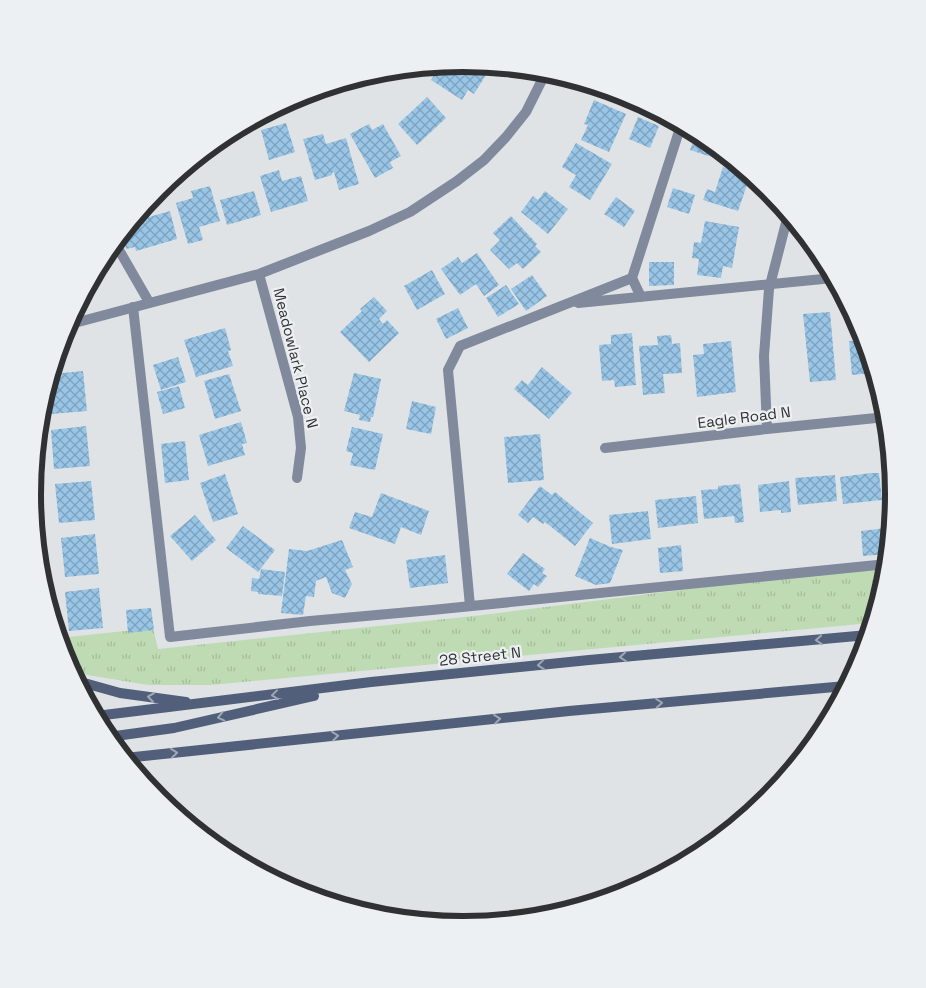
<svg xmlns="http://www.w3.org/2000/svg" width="926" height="988" font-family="'Space Grotesk',sans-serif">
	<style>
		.grass { fill: url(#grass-tufts) }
		.building { fill: url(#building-cross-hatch) }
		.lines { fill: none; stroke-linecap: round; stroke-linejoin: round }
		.service { stroke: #808a9c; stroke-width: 10 }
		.minor { stroke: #808a9c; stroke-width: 10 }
		.secondary { stroke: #515f7a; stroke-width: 10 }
		.oneway { stroke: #9fa8b6 }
		.labels { text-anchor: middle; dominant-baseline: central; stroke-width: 4.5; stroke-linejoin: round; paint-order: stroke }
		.street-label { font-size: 15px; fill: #303132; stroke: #edf0f2 }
		.rim { fill: none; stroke: #303132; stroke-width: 6 }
	</style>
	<defs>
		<pattern id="grass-tufts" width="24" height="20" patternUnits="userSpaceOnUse" patternTransform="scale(1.25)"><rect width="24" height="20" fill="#bfdbb3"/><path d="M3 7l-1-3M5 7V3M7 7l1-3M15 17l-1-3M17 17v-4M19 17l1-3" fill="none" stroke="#a4bc9a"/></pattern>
		<pattern id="building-cross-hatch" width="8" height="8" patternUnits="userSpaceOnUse" patternTransform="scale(1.25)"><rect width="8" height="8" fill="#99c6e7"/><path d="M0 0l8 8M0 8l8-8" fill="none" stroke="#7da1bc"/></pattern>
	</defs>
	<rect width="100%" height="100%" fill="#e0e3e5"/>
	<path class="grass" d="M887,564L885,578L871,623L211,685H148L87,675L66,660L59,638L153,628L158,649L474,616Z"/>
	<path class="building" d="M463,64H469L486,75L474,94L468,90L462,100L431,80L438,69L433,66Z
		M601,88L628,96L627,102L600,93Z
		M427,97L446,118L417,145L398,124Z
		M594,100L626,114L609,152L581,140L588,125L584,124Z
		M638,117L659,126L650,148L629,139Z
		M286,123L295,152L269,160L261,130Z
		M369,124L372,130L383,124L401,156L390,162L393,168L375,178L350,134Z
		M696,133L731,160L730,163L690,150Z
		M323,134L326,144L346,138L359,184L339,190L334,172L332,173V175L315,180L303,139Z
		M576,143L612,164L590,200L569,187L576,175L562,167Z
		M723,167L750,176L738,211L703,200L707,189L715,192Z
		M279,170L282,181L301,176L308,201L271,212L260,176Z
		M210,186L220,221L199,227L203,240L188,244L176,203L193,198L191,191Z
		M673,188L695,195L689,214L667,207Z
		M254,191L261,215L227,225L220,200Z
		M545,191L568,209L548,234L521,212L533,196L538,200Z
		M616,197L635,211L624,227L604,214Z
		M144,208L146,209L149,217L170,211L177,239L136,251L135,247L126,249L122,234L132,222L135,221L134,219Z
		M511,216L537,244L535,246L541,252L523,269L517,263L509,269L490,250L500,240L493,233Z
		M705,221L739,227L732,268L723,266L721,278L697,275L699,259L692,258L694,242L701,243Z
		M477,253L499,285L484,296L476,284L460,295L441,269L458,257L462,263Z
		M649,262H674V285L649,286Z
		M432,270L445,294L417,310L404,286Z
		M532,275L547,296L526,311L511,289Z
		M506,285L519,304L498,317L486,298Z
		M374,297L387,311L379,319L383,324L387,320L399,333L369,362L340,332L362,311L360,309Z
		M458,308L468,328L446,339L436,319Z
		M830,312L836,380L810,382L803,314Z
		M225,328L231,350L228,351L233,366L196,377L184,340Z
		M632,333L636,385L615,387L614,380L602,381L599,345L611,344V335Z
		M671,335L672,344L680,343L682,373L663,374L665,393L643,395L639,346L658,345L657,336Z
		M864,340L873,368L872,373L852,375L849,341Z
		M731,341L736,392L697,397L693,355L704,354L703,344Z
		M178,357L186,382L161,390L153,365Z
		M542,367L572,393L549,419L514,389L522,380L528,385Z
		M83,371L87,411L51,414L48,387L52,374Z
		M354,373L381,379L373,417H371L370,422L359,420L360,415L344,411Z
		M229,374L241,411L215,419L204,381Z
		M179,386L185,408L163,414L157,392Z
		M412,401L436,407L431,434L406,429Z
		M241,422L247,443L242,444L245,455L208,466L199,435Z
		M86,426L90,466L54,469L51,430Z
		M352,427L383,434L375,470L350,465L353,453L346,451Z
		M540,434L544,480L508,483L504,437Z
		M185,441L189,480L165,483L161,444Z
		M871,473H879L882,500L843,504L840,477Z
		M225,474L238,514L213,522L200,483Z
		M886,474H892L893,501H888Z
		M835,475L837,501L798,505L795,478Z
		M91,481L95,520L59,523L55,484Z
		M789,481L791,512L781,513V510L760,512L758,485Z
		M740,484L744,522L735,523L734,516L704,519L701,490L718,489V486Z
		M540,486L552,495L555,492L593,523L575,546L545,522L543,524L533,517L528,523L518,515Z
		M381,493L429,511L421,535L401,527L395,544L349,528L355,512L372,517Z
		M696,496L698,523L658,528L655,500Z
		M648,511L651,539L612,544L609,515Z
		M195,515L216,540L192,561L170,536Z
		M243,526L275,550L258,572L226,548Z
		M886,528L888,554L863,556L861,531Z
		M95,534L99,574L65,577L61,538Z
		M590,538L611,547L623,550L610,583L596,585L575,576Z
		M342,540L353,567L345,570L352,584L345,598L332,593L326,577L316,581L314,597L306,596L303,615L281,613L289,549L307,551Z
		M681,545L683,571L660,573L658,548Z
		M523,553L545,569L542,573L547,576L538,587L534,584L529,591L507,574Z
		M445,555L448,583L410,588L406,560Z
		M261,569L285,572L282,596L258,594V592L251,591L252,578L259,579Z
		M99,588L103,628L69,631L65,592Z
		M151,608L154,630L128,633L126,610Z"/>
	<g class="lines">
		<path class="service" d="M275,109L371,74
			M115,243L149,302
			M632,278L641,297
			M578,303L833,278
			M133,307L170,637L310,621L432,610L887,564
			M470,606L448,370L460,346L632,278L681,125"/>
		<path class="minor" d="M259,274L298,417L301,448L297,478
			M67,325L259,274L369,231L410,212L457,181L484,160L506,137L526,112L546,72
			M767,429L764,356L769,289L788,215
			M605,448L767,429L886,417"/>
		<path class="secondary" d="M77,681L120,693L186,702
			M96,716L371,682L589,660L868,635
			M108,737L174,728L314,696
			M125,758L569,711L846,686"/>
	</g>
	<defs><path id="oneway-chevron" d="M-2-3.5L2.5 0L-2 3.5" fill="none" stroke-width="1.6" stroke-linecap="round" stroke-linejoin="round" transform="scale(1.25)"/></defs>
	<g class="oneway">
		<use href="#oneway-chevron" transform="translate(819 640) rotate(175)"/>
		<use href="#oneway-chevron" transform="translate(623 657) rotate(175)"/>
		<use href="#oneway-chevron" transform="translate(541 665) rotate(174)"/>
		<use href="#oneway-chevron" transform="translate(275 695) rotate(173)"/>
		<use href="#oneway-chevron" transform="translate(151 697) rotate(-172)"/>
		<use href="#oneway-chevron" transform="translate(659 703) rotate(-5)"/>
		<use href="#oneway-chevron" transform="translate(221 717) rotate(167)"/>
		<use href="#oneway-chevron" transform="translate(497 719) rotate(-6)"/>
		<use href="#oneway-chevron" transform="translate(335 736) rotate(-6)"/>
		<use href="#oneway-chevron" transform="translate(174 753) rotate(-6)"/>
	</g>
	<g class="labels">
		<g class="street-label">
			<text transform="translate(296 358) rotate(76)">Meadowlark Place N</text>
			<text transform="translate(744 417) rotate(-7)">Eagle Road N</text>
			<text transform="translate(480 656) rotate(-6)">28 Street N</text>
		</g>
	</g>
	<path d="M0 0H926V988H0ZM41 494a422 422 0 1 1 844 0a422 422 0 1 1-844 0Z" fill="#edf0f2" fill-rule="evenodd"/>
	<path class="rim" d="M41 494a422 422 0 1 1 844 0a422 422 0 1 1-844 0Z"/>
</svg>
